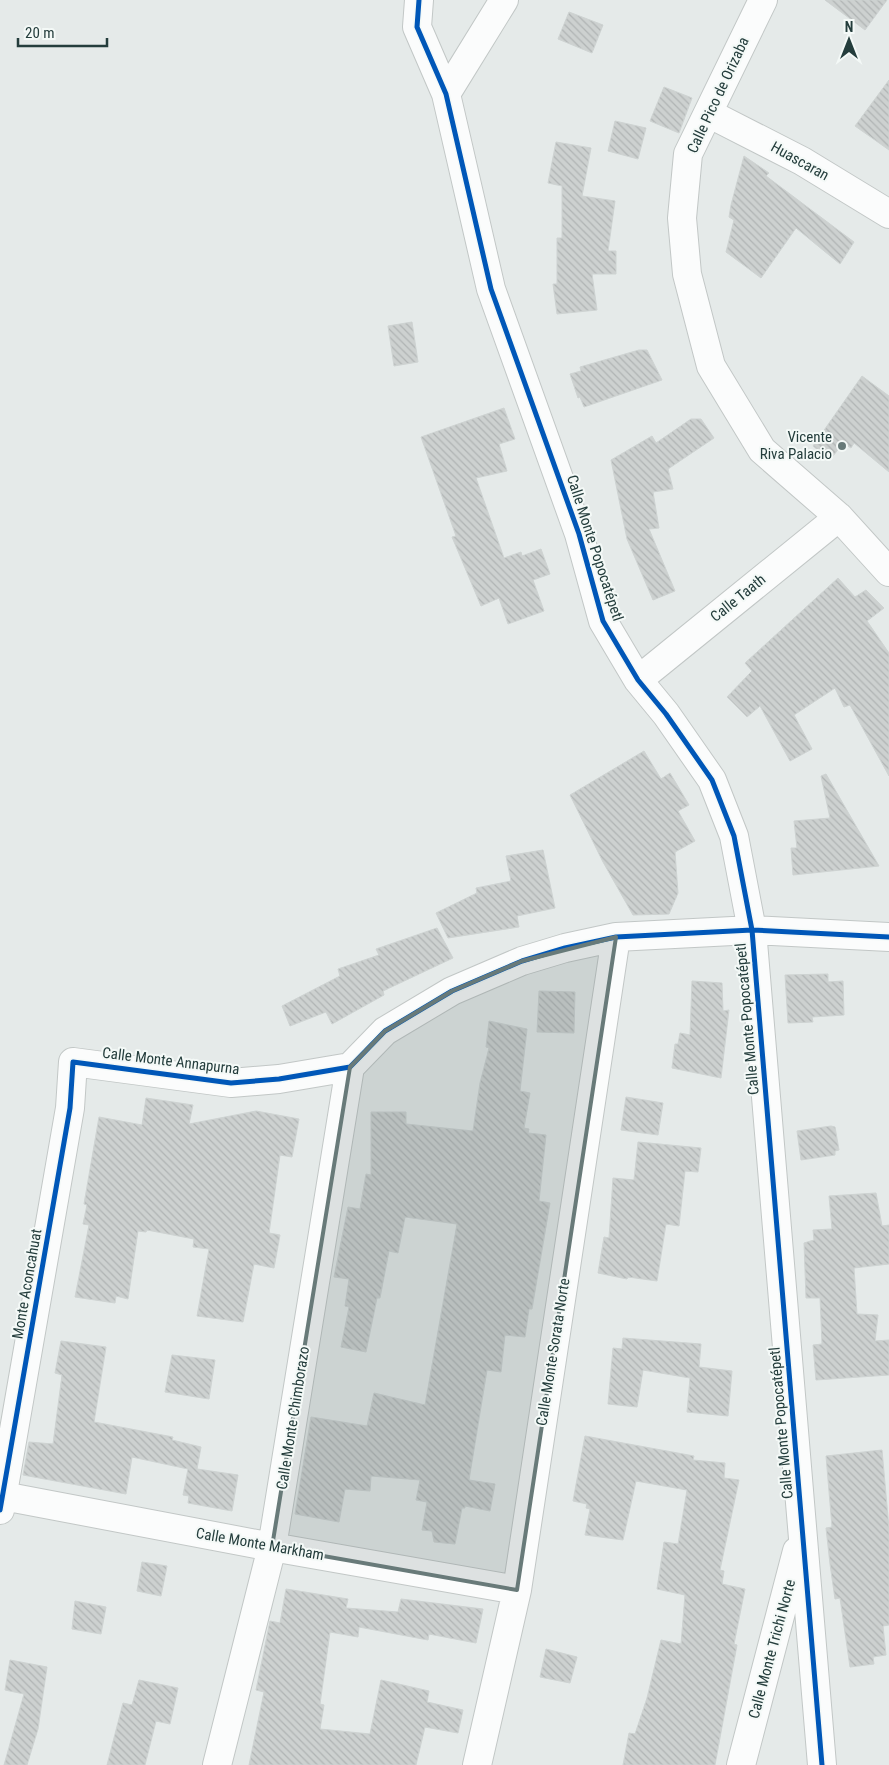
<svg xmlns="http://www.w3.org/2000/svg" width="889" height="1765" font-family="'Roboto Condensed',sans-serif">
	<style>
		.building { fill: url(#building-back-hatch); stroke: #ced3d2 }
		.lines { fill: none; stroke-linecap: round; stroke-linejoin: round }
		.minor-casing { stroke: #c2c7c6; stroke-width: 30 }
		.minor { stroke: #fbfcfc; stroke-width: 28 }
		.cycleway-casing { stroke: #f4f9f7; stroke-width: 8 }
		.cycleway { stroke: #0057b8; stroke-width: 5 }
		.marked { fill: #687a79; fill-opacity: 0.2; stroke: #687a79; stroke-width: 4; stroke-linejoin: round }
		.poi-dot { fill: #687a79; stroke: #f4f9f7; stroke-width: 2 }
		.labels { text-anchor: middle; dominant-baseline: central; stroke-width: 4; stroke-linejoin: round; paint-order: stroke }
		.street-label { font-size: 15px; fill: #243d3c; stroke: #f4f9f7 }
		.poi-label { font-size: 15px; fill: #243d3c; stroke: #f4f9f7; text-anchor: end }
	</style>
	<defs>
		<pattern id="building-back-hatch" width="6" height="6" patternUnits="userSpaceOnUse" patternTransform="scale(1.25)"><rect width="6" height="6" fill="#cdd1d0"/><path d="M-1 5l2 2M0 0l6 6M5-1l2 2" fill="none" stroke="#b0b4b4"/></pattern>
	</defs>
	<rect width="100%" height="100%" fill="#e5eae9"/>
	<path class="building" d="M825,0H887L865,30Z
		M569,12L603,25L592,53L558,39Z
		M889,80V150L855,126Z
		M664,87L692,98L679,133L650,121Z
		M615,121L646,128L638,159L608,151Z
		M556,142L591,148L582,196L615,201L608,251H616V274H592L597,310L557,314L553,284H557V238H562V186L548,183Z
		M744,156L769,173L766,176L854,242L840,264L796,228L761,278L726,252L734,220L729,217L731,205Z
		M412,322L418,362L394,366L388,326Z
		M639,350H647L662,380L584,407L580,397L578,398L570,374L581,371L580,367Z
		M862,376L889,396V472L854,443L851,448L843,443L830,460L813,446Z
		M504,408L515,439L499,444L507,471L476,478L504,558L521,552L522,556L541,549L550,574L533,580L544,611L508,624L499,598L481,606L452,537L456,536L421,437Z
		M691,419H701L714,438L668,469L673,489L653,492L659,528L649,529L675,591L653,600L627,539L611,460L652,436L656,443Z
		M838,578L855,597L866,590L884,608L867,621L889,653V776L850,705L844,707L835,688L794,715L812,749L790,761L760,706L747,717L727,697L752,671L745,663Z
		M644,751L661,779L670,773L689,805L678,811L695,841L675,852L678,893L669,914L633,915L603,862L570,795Z
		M826,774L879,866L793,875L791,848H797L794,821L830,818L821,776Z
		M543,850L555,908L517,916L519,927L448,938L436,913L477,893L476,888L511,881L506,856Z
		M437,928L453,958L383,991L384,995L332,1024L326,1012L290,1026L282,1006L340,976L338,969L379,955L376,949Z
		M828,974V982L843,981L844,1015L812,1017L813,1022L788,1023L785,975Z
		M692,981L722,983L723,1011L729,1010L721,1078L672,1068L675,1044H678L680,1033L690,1035Z
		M539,991L575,992L574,1033L537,1032Z
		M489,1021L527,1029L520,1091L530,1093L524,1128L529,1129L528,1133L546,1135L539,1201L550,1203L532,1309H529L525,1337L505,1335L501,1372L487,1370L469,1480L495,1484L490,1511L465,1506V1508H462L455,1544L434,1542L432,1531L422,1530L427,1502L416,1500L420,1480L371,1476L370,1491L345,1489L339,1522L295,1514L311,1417L367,1426L374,1393L425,1405L457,1224L405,1217L398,1253L389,1251L380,1298H377L366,1352L341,1347L349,1307L345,1306L349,1279L334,1277L348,1207L360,1209L366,1174L371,1175V1112H406V1124L473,1131L480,1083L489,1048L486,1047Z
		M626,1097L663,1103L658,1135L621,1130Z
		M146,1098L193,1105L189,1124L256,1111L299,1119L292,1157L280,1155L269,1233L280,1235L274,1268L254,1264L243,1322L197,1316L209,1249L193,1247L194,1239L147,1230L146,1232L138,1231L128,1299L116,1296L115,1303L75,1297L89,1225L83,1224L87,1205L84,1204L99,1117L142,1125Z
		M831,1126L835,1127L839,1150L835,1151V1155L801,1160L797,1131Z
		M638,1142L701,1148L698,1172L685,1171L679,1226L666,1224L657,1281L628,1277L627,1279L598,1273L604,1237L609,1238L613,1178L634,1180Z
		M876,1193L882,1226L889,1225V1264L854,1268L857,1314L878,1315L875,1341L889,1340V1375L816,1380L813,1345L822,1344L820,1298H806L804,1243L814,1240L813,1230L832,1229L829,1196Z
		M623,1338L701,1344L699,1367L732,1371L728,1416L687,1412L690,1378L643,1370L637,1407L608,1404L613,1348L622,1349Z
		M61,1341L106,1347L94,1422L173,1437L172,1440L201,1447L197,1469L238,1475L232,1511L188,1503L189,1496L183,1495L188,1469L132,1457L126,1494L23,1475L29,1442L53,1444L62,1375L55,1373Z
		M172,1355L215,1360L209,1399L165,1392Z
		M585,1436L694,1456L693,1460L725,1463L724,1478L739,1480L720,1570L724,1571L722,1584L745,1589L734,1644L737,1645L715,1765H623L629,1733L635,1734L647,1698L661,1640L681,1644L685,1595L657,1589L664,1542L678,1544L687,1490L636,1481L623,1540L585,1535L590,1509L586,1508L587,1504L573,1501Z
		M882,1450L889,1528V1625L883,1626L886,1655L873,1657L874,1664L850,1667L840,1598L835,1599L830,1564L826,1528L832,1527L826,1456Z
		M142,1562L167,1566L161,1596L137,1591Z
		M286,1589L348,1599L346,1608L398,1612L401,1599L483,1609L476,1643L429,1634L428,1640L359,1627L358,1637L330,1632L320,1704L324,1705L320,1729L370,1734L381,1680L429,1691L427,1702L463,1710L458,1733L425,1727L416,1765H249L264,1692L256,1690L270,1621L280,1623Z
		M75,1601L106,1607L101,1634L72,1629Z
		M546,1649L577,1657L570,1683L540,1677Z
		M10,1660L47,1667L38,1729L27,1765H4L24,1694L5,1690Z
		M139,1680L178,1688L170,1724L156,1721L145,1765H107L123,1703L132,1705Z"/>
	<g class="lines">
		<defs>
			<path id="minor" d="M419,0L417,27L446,94L491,289L579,534L603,621L638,680L666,714L712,780L734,836L752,930L822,1765
				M763,0L688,154L682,218L687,274L711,366L762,450L839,517L889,572
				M446,94L504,0
				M708,113L802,161L889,214
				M638,680L839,517
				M3,1496L272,1547L517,1590
				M0,1510L70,1108L73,1062L231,1083L279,1079L350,1067L385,1031L452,991L522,961L565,948L616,937L752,930L889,937
				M217,1765L272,1547L350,1067
				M477,1765L517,1590L616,937
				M741,1765L797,1551"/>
		</defs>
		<use href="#minor" class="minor-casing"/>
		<use href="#minor" class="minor"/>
		<defs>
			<path id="cycleway" d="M419,0L417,27L446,94L491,289L579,534L603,621L638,680L666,714L712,780L734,836L752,930L822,1765
				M0,1510L70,1108L73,1062L231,1083L279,1079L350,1067L385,1031L452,991L522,961L565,948L616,937L752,930L889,937"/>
		</defs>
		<use href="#cycleway" class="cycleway-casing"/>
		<use href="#cycleway" class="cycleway"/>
	</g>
	<path class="marked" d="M616,937L517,1590L272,1547L350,1067L385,1031L452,991L522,961Z"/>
	<circle class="poi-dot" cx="842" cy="446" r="5"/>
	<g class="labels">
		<g class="street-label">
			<text transform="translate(718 95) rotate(-65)">Calle Pico de Orizaba</text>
			<text transform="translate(800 161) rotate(29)">Huascaran</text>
			<text transform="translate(595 548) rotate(72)">Calle Monte Popocatépetl</text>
			<text transform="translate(738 598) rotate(-39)">Calle Taath</text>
			<text transform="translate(747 1019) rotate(-95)">Calle Monte Popocatépetl</text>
			<text transform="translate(171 1061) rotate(7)">Calle Monte Annapurna</text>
			<text transform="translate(27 1284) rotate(-80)">Monte Aconcahuat</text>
			<text transform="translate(553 1352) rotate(-81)">Calle Monte Sorata Norte</text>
			<text transform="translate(293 1418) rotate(-81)">Calle Monte Chimborazo</text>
			<text transform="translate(781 1423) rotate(-95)">Calle Monte Popocatépetl</text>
			<text transform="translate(260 1544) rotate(10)">Calle Monte Markham</text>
			<text transform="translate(772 1649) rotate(-75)">Calle Monte Trichi Norte</text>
		</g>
		<g class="poi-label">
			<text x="832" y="437">Vicente<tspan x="832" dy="17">Riva Palacio</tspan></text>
		</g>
	</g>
	<g transform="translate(849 40)" stroke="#f4f9f7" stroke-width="4" paint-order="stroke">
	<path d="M0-4L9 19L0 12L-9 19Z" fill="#243d3c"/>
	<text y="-8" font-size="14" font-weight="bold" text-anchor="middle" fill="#243d3c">N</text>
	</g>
	<path d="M18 38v8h89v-8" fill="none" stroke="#243d3c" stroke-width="2.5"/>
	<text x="25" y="38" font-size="15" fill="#243d3c" stroke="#f4f9f7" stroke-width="4" paint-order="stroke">20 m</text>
</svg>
